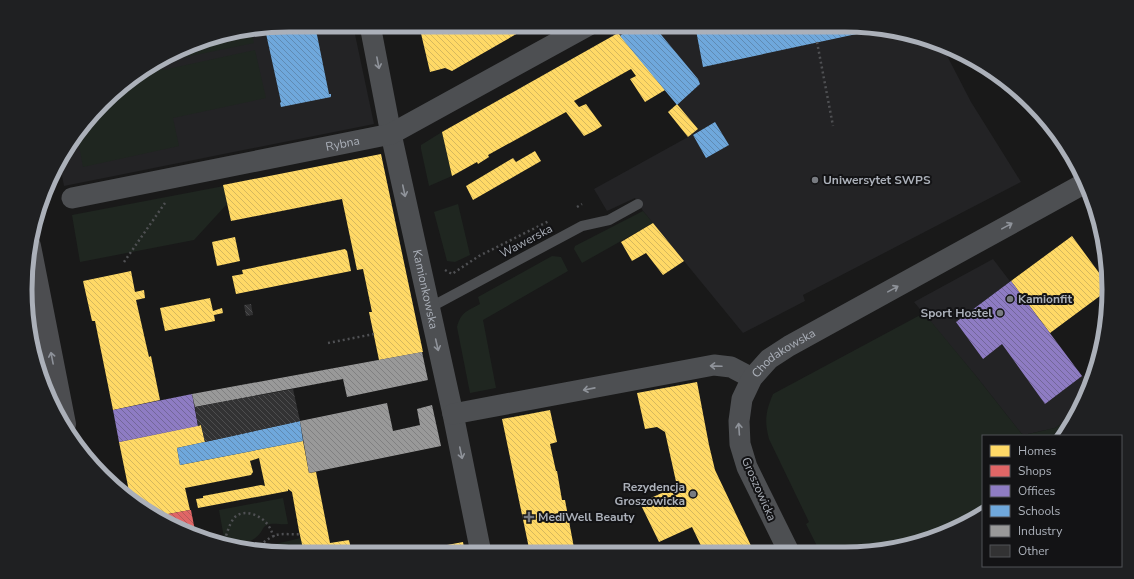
<svg xmlns="http://www.w3.org/2000/svg" width="1134" height="579" font-family="'Nunito Sans',sans-serif">
	<style>
		.built { fill: #232325 }
		.green { fill: #1f2620 }
		.forest { fill: url(#forest-firs) }
		.homes { fill: url(#homes-back-hatch) }
		.shops { fill: url(#shops-back-hatch) }
		.offices { fill: url(#offices-back-hatch) }
		.schools { fill: url(#schools-back-hatch) }
		.industry { fill: url(#industry-back-hatch) }
		.building { fill: url(#building-back-hatch) }
		.lines { fill: none; stroke-linecap: round; stroke-linejoin: round }
		.path { stroke: #4f5053; stroke-width: 2.5; stroke-dasharray: 2 3; stroke-linecap: butt }
		.lane { stroke: #4d4f52; stroke-width: 10 }
		.street { stroke: #4d4f52; stroke-width: 21 }
		.secondary { stroke: #4c4d50; stroke-width: 22 }
		.oneway { stroke: #8f939a }
		.oneway2 { stroke: #8e929a }
		.poi-dot { fill: #787b81; stroke: #131315; stroke-width: 1.5 }
		.labels { text-anchor: middle; dominant-baseline: central; stroke-width: 4; stroke-linejoin: round; paint-order: stroke }
		.street-label { font-size: 12px; fill: #abb0b9; stroke: #131315 }
		.poi-label { font-size: 12px; font-weight: bold; fill: #abb0b9; stroke: #131315; text-anchor: start }
		.rim { fill: none; stroke: #abb0b9; stroke-width: 5 }
	</style>
	<defs>
		<pattern id="forest-firs" width="22" height="20" patternUnits="userSpaceOnUse"><rect width="22" height="20" fill="#1f2620"/><path d="M5 1l3.5 6h-7zM16 11l3.5 6h-7z" fill="#3d433e"/></pattern>
		<pattern id="homes-back-hatch" width="6" height="6" patternUnits="userSpaceOnUse"><rect width="6" height="6" fill="#ffd966"/><path d="M-1 5l2 2M0 0l6 6M5-1l2 2" fill="none" stroke="#d6b85d"/></pattern>
		<pattern id="shops-back-hatch" width="6" height="6" patternUnits="userSpaceOnUse"><rect width="6" height="6" fill="#e06666"/><path d="M-1 5l2 2M0 0l6 6M5-1l2 2" fill="none" stroke="#b55a5a"/></pattern>
		<pattern id="offices-back-hatch" width="6" height="6" patternUnits="userSpaceOnUse"><rect width="6" height="6" fill="#8e7cc3"/><path d="M-1 5l2 2M0 0l6 6M5-1l2 2" fill="none" stroke="#736799"/></pattern>
		<pattern id="schools-back-hatch" width="6" height="6" patternUnits="userSpaceOnUse"><rect width="6" height="6" fill="#6fa8dc"/><path d="M-1 5l2 2M0 0l6 6M5-1l2 2" fill="none" stroke="#608bb3"/></pattern>
		<pattern id="industry-back-hatch" width="6" height="6" patternUnits="userSpaceOnUse"><rect width="6" height="6" fill="#999"/><path d="M-1 5l2 2M0 0l6 6M5-1l2 2" fill="none" stroke="#808081"/></pattern>
		<pattern id="building-back-hatch" width="6" height="6" patternUnits="userSpaceOnUse"><rect width="6" height="6" fill="#323233"/><path d="M-1 5l2 2M0 0l6 6M5-1l2 2" fill="none" stroke="#4d4d4e"/></pattern>
	</defs>
	<rect width="100%" height="100%" fill="#191919"/>
	<path class="built" d="M290,25H353L374,124L64,186L59,160L61,157L90,115L128,80L204,39Z
		M633,25L862,26L913,34L941,44L971,102L1021,182L803,295L805,301L743,333L643,211L635,198L607,211L594,189L688,137L698,129L620,36Z
		M993,259L1082,376H1089L1092,380L1082,406L1078,412L1055,428L1024,435L1021,433L976,376L914,302Z"/>
	<path class="green" d="M251,31L254,43L161,62L204,39Z
		M255,50L266,98L173,118L179,146L83,167L77,135L90,115L128,80L161,62L163,70Z
		M442,132L452,176L429,186L421,149V145Z
		M224,186L227,204L194,240L80,262L72,215Z
		M458,204L470,255L455,262L447,261L434,212Z
		M643,211L653,223L582,263L574,249L575,246Z
		M552,256L561,257L568,271L483,320L496,388L470,393L457,327C461,312 467,311 480,304L478,297Z
		M924,313L976,376L1021,433L1024,435L1055,428L1078,412L1062,436H983V512L946,534L879,552H820L806,524L809,522L769,439C764,420 766,411 773,394Z
		M283,498L288,524C280,525 273,522 267,525C263,527 263,529 261,532C252,545 237,544 224,538L219,510Z
		M301,538L304,553H272L263,552L271,545Z"/>
	<path class="forest" d="M1099,220L1104,243L1091,225Z"/>
	<path class="homes" d="M419,25H532L452,71L445,68L430,72Z
		M618,33L665,90L645,102L630,79L636,76L631,69L574,101L579,107L586,104L602,126L594,131L584,136L566,112L488,155L489,157L478,164L477,162L452,176L442,132Z
		M677,104L698,129L688,137L668,112Z
		M535,151L541,161L473,200L466,186L513,158L516,162Z
		M381,154L423,352L379,360L369,312H372L363,269L357,270L342,199L231,221L223,185Z
		M653,223L684,261L663,275L646,253L632,261L621,242Z
		M1072,236L1108,285V290L1050,333L1011,281Z
		M235,237L240,261L217,266L212,242Z
		M345,249L347,251L351,271L236,294L232,276L243,274L242,270Z
		M131,271L135,292L144,290L145,298L136,300L149,357L151,356L160,400L113,410L95,321H92L83,281Z
		M210,298L213,311L222,308L223,313L214,315L215,321L165,331L160,308Z
		M697,382L709,445L715,470L754,552H704L692,527L659,542L640,503L677,486L665,432L657,427L645,429L637,393Z
		M550,410L557,442L550,444L556,471H557L562,500H565L575,553H530L502,419Z
		M201,425L205,442L177,448L180,465L303,441L309,473L316,472L330,543L349,540L352,553H304L299,531L292,492L288,489V491L198,508L196,499L203,498V496L261,485L265,486L259,458L250,461L253,472L251,475L185,488L190,510L157,516L130,496L119,442Z
		M463,542L465,553H416L415,551Z"/>
	<path class="shops" d="M190,510H191L196,536L173,527L157,516Z"/>
	<path class="offices" d="M1011,281L1082,376L1045,404L1002,344L983,359L956,322Z
		M192,394L198,426L119,442L113,410Z"/>
	<path class="schools" d="M290,25H321L322,26L323,28L316,30L329,94H331V97L281,107L280,103L281,102L265,29Z
		M633,25H653L698,79L700,84L677,105L620,36Z
		M695,25L862,26L880,29L703,67Z
		M715,122L729,145L706,158L693,135Z
		M300,421L303,441L180,465L177,448Z"/>
	<path class="industry" d="M422,352L428,380L347,397L343,379L195,407L192,394Z
		M387,403L393,431L420,425L417,409L432,405L441,446L309,473L300,421Z"/>
	<path class="building" d="M251,304L253,315L246,316L244,305Z
		M293,389L300,421L205,442L201,425L198,426L195,407Z"/>
	<g class="lines">
		<path class="path" d="M817,42L833,126
			M577,207L582,204
			M124,262L165,203
			M445,270L452,274L479,256L549,221
			M328,343L374,334
			M223,545C226,537 229,523 235,517C245,508 262,516 268,525C271,529 272,533 274,537
			M251,550C260,547 267,538 276,535C283,533 292,535 300,534
			M294,553L304,551"/>
		<path class="lane" d="M429,308L582,226L609,220L638,204"/>
		<g class="street">
			<path id="s1" d="M370,25L391,134L453,414L481,553"/>
			<path id="s2" d="M72,198L391,134L589,25"/>
			<path d="M453,414L714,365L731,367L752,378"/>
			<path id="s3" d="M789,552L747,467L740,444L739,421L742,399L752,378L769,359L789,346L1085,183"/>
		</g>
		<path class="secondary" d="M30,246L65,424"/>
	</g>
	<defs><path id="oneway-shaft" d="M-6 0H5M1.5-3L5.5 0L1.5 3" fill="none" stroke-width="1.6" stroke-linecap="round" stroke-linejoin="round"/></defs>
	<g class="oneway">
		<use href="#oneway-shaft" transform="translate(378 63) rotate(79)"/>
		<use href="#oneway-shaft" transform="translate(404 191) rotate(78)"/>
		<use href="#oneway-shaft" transform="translate(1007 226) rotate(-29)"/>
		<use href="#oneway-shaft" transform="translate(893 289) rotate(-29)"/>
		<use href="#oneway-shaft" transform="translate(437 345) rotate(77)"/>
		<use href="#oneway-shaft" transform="translate(716 366) rotate(-178)"/>
		<use href="#oneway-shaft" transform="translate(589 389) rotate(169)"/>
		<use href="#oneway-shaft" transform="translate(739 429) rotate(-94)"/>
		<use href="#oneway-shaft" transform="translate(461 453) rotate(78)"/>
	</g>
	<use class="oneway2" href="#oneway-shaft" transform="translate(52 358) rotate(-101)"/>
	<g class="poi-dot">
		<circle cx="815" cy="180" r="4"/>
		<circle cx="1010" cy="299" r="4"/>
		<circle cx="1000" cy="313" r="4"/>
		<circle cx="693" cy="494" r="4"/>
		<path d="M527 511h4v4h4v4h-4v4h-4v-4h-4v-4h4z"/>
	</g>
	<g class="labels">
		<g class="street-label">
			<text stroke="none"><textPath href="#s2" startOffset="276">Rybna</textPath></text>
			<text transform="translate(526 241) rotate(-28)">Wawerska</text>
			<text stroke="none"><textPath href="#s1" startOffset="270">Kamionkowska</textPath></text>
			<text stroke="none"><textPath href="#s3" startOffset="228">Chodakowska</textPath></text>
			<text transform="translate(759 489) rotate(66)">Groszowicka</text>
		</g>
		<g class="poi-label">
			<text x="823" y="180">Uniwersytet SWPS</text>
			<text x="1018" y="299">Kamionfit</text>
			<text x="992" y="313" text-anchor="end">Sport Hostel</text>
			<text x="685" y="487" text-anchor="end">Rezydencja<tspan x="685" dy="14">Groszowicka</tspan></text>
			<text x="538" y="517">MediWell Beauty</text>
		</g>
	</g>
	<path d="M0 0H1134V579H0ZM289 32H845A257 257 0 0 1 1102 289V290A257 257 0 0 1 845 547H289A257 257 0 0 1 32 290V289A257 257 0 0 1 289 32Z" fill="#1f2022" fill-rule="evenodd"/>
	<path class="rim" d="M289 32H845A257 257 0 0 1 1102 289V290A257 257 0 0 1 845 547H289A257 257 0 0 1 32 290V289A257 257 0 0 1 289 32Z"/>
	<rect x="982" y="435" width="140" height="132" fill="#131315" stroke="#505257"/>
	<rect x="990" y="445" width="20" height="12" fill="#ffd966" stroke="#505257"/>
	<text x="1018" y="455" font-size="12" fill="#abb0b9">Homes</text>
	<rect x="990" y="465" width="20" height="12" fill="#e06666" stroke="#505257"/>
	<text x="1018" y="475" font-size="12" fill="#abb0b9">Shops</text>
	<rect x="990" y="485" width="20" height="12" fill="#8e7cc3" stroke="#505257"/>
	<text x="1018" y="495" font-size="12" fill="#abb0b9">Offices</text>
	<rect x="990" y="505" width="20" height="12" fill="#6fa8dc" stroke="#505257"/>
	<text x="1018" y="515" font-size="12" fill="#abb0b9">Schools</text>
	<rect x="990" y="525" width="20" height="12" fill="#999999" stroke="#505257"/>
	<text x="1018" y="535" font-size="12" fill="#abb0b9">Industry</text>
	<rect x="990" y="545" width="20" height="12" fill="#323233" stroke="#505257"/>
	<text x="1018" y="555" font-size="12" fill="#abb0b9">Other</text>
</svg>
